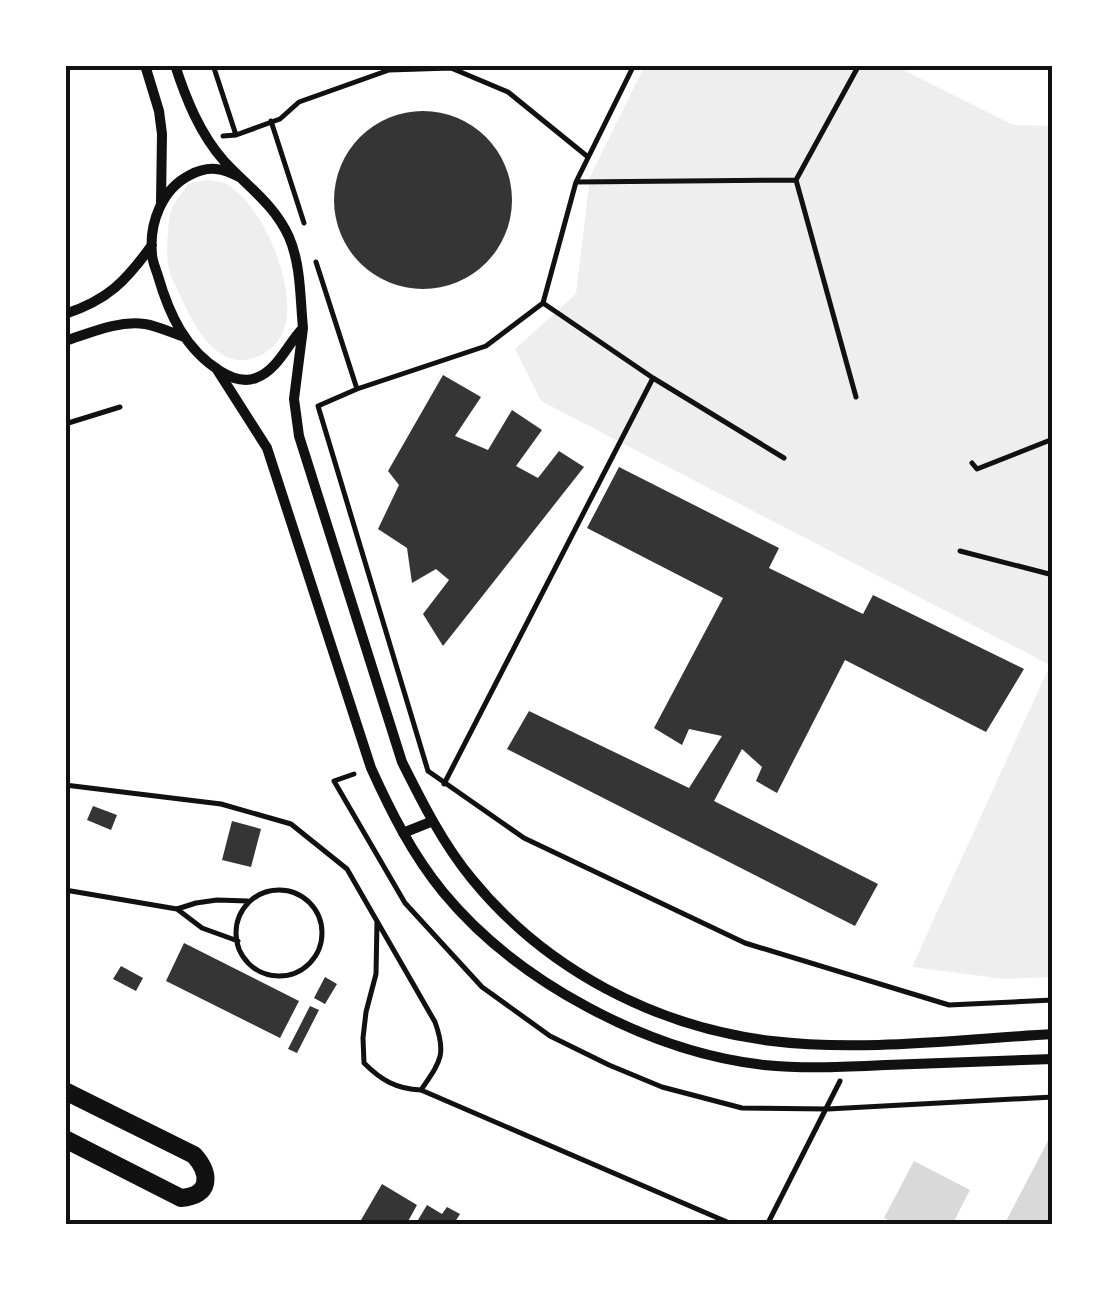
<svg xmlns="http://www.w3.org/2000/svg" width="1118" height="1290" font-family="'Alegreya Sans',sans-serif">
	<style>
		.green { fill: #eee }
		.water { fill: #d9d9d9 }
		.building { fill: #353535 }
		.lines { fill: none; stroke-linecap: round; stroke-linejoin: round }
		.path { stroke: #111; stroke-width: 5 }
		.service { stroke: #111; stroke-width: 5 }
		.minor { stroke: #111; stroke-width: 10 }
		.trunk { stroke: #111; stroke-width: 18 }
		.neatline { fill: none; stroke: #111; stroke-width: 4 }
	</style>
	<rect width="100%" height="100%" fill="#fff"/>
	<path class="green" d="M645,65H893L1013,125L1053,126V977L1005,979L912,967L1050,665L541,401L515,349L576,294L590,177Z
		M206,180C213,181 222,181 228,185C264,207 298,289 284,329C279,342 272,350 259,356C217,375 193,324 179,293C175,285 169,274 168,264C166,253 168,221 171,210C174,202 183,192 188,184Z"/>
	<path class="water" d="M1050,1137L1053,1138V1225H1004Z
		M914,1161L970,1190L952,1225H898L884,1218Z"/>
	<path class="building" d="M334 200a89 89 0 1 1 178 0a89 89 0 1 1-178 0Z
		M443,375L481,397L455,436L488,450L512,410L542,430L516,466L538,478L559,451L584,467L443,646L423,614L449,580L436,569L412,583L407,548L378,529L399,485L388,471Z
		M619,467L779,548L769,568L863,614L873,595L1024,669L986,732L845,660L777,793L756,781L762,767L742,749L714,801L878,884L855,926L507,749L529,711L689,788L722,736L689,729L682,745L654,728L723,598L587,528Z
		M93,806L117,815L111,830L87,820Z
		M232,821L261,829L251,867L222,860Z
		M184,943L299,1001L280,1038L166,981Z
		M121,966L143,978L136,991L113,979Z
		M325,977L337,984L325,1004L314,998Z
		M310,1006L319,1010L297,1053L288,1049Z
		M382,1184L417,1205L406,1225H370L361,1220Z
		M427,1205L442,1214L447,1207L460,1214L453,1225H415Z"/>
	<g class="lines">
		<path class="path" d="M213,65L236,135
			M634,65L576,182L543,303L486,346L357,389L318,406L428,771L524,838L745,943L949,1005L1053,1000
			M271,121L304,223
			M223,136L236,135L280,119L299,102L389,70L451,68L508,92L588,157
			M576,182L796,180
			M316,262L357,389
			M543,303L653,378L784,458
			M856,397L796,180L859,65
			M972,463L977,469L1053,439
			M960,551L1053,575
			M354,774L334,781L405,903L482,987L550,1036L609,1065L662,1087L742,1108L828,1109L1053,1097
			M444,784L653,378
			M767,1225L840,1081"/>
		<path class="service" d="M65,424L120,407
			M65,785L221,804L291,824L347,869L435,1022C447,1055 440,1062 421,1090C396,1089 381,1080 364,1063L363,1038L366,1012L376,974L377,921
			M65,890L177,909L196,903L217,900L248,901
			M236 933a43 43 0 1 1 86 0a43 43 0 1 1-86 0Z
			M177,909L202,928L238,941
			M421,1090L734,1225"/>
		<path class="minor" d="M145,65L159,111L162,134L161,202
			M175,65C186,99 200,134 224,161C247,186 274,204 289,237C301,265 300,297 303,328C288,343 278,370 256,378C243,383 231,378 220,371C185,349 169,314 158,276C156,269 152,261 152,254C149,223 162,189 190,175C209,165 223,168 241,178
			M65,314C108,300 126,281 152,245
			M303,328L294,399L299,436L402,762C422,802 443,844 472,879C546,970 656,1027 772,1041C861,1052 963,1039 1053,1034
			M65,341C90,333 118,320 145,324C158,326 172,333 184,337
			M216,368L267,448L371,768C391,812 412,854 443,892C517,982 649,1052 764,1065C805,1069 845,1067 886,1065C942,1063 997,1061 1053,1059
			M403,833L433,821"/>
		<path class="trunk" d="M65,1091L194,1155C211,1174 211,1196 181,1198L65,1139"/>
	</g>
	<rect width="1118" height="1290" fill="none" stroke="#ffffff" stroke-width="135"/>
	<rect x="68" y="68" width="982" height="1154" class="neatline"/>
</svg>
